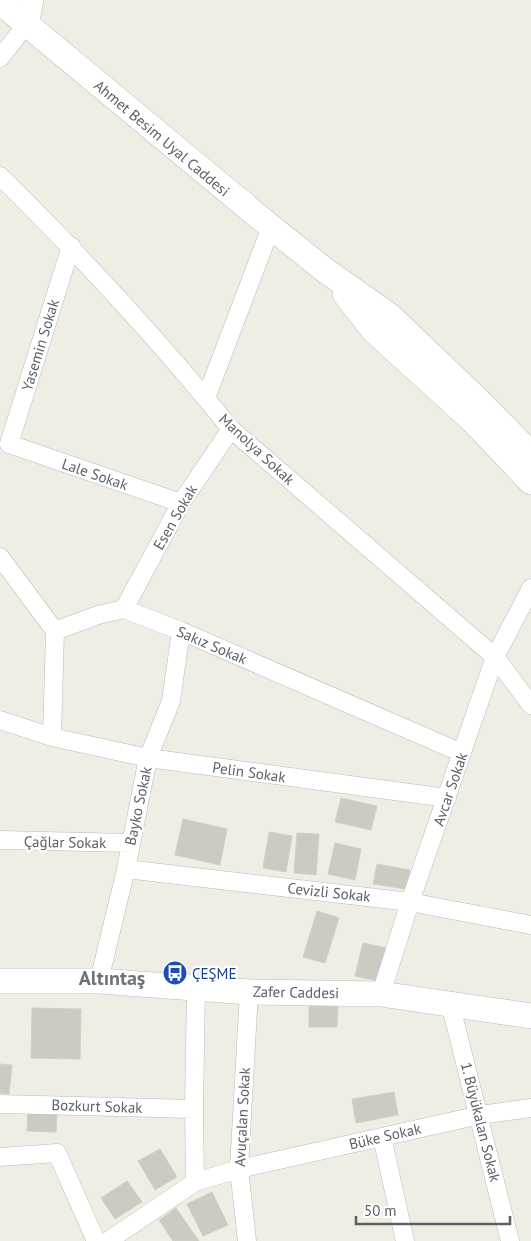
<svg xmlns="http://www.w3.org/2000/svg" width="531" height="1241" font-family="'PT Sans',sans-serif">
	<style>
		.building { fill: #cdcac3; stroke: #d6cfc2 }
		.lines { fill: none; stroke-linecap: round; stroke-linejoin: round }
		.street-casing { stroke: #b7bbc0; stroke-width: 19 }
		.secondary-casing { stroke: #b8bcc2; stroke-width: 26 }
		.street { stroke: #fff; stroke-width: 18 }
		.secondary { stroke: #fff; stroke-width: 25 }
		.labels { text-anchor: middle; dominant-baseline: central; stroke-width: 4.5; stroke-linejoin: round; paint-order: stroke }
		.street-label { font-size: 15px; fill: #5c6166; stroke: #fff }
		.transit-label { font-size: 15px; fill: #164399; stroke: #fff; text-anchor: start }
		.district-label { font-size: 20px; font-weight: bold; fill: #6d7379; stroke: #fff }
	</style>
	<rect width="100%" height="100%" fill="#f0ede5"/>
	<path class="building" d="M341,798L377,806L371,830L335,822Z
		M183,819L227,829L220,865L175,855Z
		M269,832L292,836L286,872L263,868Z
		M297,833L319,834L316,875L294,873Z
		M335,843L361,849L355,880L328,874Z
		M377,864L410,870L406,889L373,884Z
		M317,911L339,918L325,963L303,957Z
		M363,943L386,948L378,981L355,976Z
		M309,1006L338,1007L337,1027H309Z
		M32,1008L81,1009L80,1059L31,1058Z
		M0,1064L12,1065L9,1094L0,1093Z
		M394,1092L398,1115L356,1123L352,1099Z
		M28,1108L57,1109L56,1132L27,1131Z
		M160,1149L177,1177L155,1190L138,1161Z
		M127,1181L142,1202L115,1219L101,1198Z
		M212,1192L228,1225L203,1236L187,1204Z
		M176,1208L199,1241H173L159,1220Z"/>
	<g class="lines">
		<defs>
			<path id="street" d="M0,58L26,25
				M0,176C81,256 159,340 231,429L495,657L531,705
				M206,398L271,227
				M9,444L71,246
				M9,444L181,503
				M0,557L55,631
				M124,609L181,503L231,429
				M55,631L98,615L124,609L181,631L462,753
				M0,720L52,737L148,758L447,798
				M52,737L55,631
				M0,840L131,843
				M126,869L410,902L531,925
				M99,981L126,869L148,758L171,701L181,631
				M381,994L410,902L495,657L531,588
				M450,1003L510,1241
				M0,1104L194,1109
				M382,1137L405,1241
				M0,1157L57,1153L96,1241
				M195,1182L194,1109L196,987
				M108,1241L195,1182L239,1169L480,1115L531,1108
				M247,1241L239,1169L249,992"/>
			<path id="secondary" d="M0,2L271,227L326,271L390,316L481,403L531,454
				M26,25L31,0
				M345,294L374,331L472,420L531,482
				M0,981H99L249,992L381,994L531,1016"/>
		</defs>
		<use href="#street" class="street-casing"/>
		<use href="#secondary" class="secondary-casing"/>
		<use href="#street" class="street"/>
		<use href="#secondary" class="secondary"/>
	</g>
	<defs>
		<symbol id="bus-disc" viewBox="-11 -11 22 22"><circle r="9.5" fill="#1a4fb4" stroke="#fff"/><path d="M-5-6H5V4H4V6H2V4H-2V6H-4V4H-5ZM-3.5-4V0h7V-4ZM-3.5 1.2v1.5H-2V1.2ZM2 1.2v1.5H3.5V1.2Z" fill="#fff"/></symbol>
	</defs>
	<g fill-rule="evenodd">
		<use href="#bus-disc" x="161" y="959" width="28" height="28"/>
	</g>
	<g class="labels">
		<g class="street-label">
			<text transform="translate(162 138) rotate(40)">Ahmet Besim Uyal Caddesi</text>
			<text transform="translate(40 345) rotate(-73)">Yasemin Sokak</text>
			<text transform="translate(257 449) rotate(43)">Manolya Sokak</text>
			<text transform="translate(95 474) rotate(19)">Lale Sokak</text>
			<text transform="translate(175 517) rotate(-60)">Esen Sokak</text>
			<text transform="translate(212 645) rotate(23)">Sakız Sokak</text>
			<text transform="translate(249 772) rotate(8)">Pelin Sokak</text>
			<text transform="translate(450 789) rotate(-71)">Avcar Sokak</text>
			<text transform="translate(138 806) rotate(-78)">Bayko Sokak</text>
			<text transform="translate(65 842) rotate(1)">Çağlar Sokak</text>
			<text transform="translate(329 892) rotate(6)">Cevizli Sokak</text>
			<text transform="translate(296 992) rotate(1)">Zafer Caddesi</text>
			<text transform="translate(97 1106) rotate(2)">Bozkurt Sokak</text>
			<text transform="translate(242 1117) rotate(-87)">Avuçalan Sokak</text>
			<text transform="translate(481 1122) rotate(76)">1. Büyükalan Sokak</text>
			<text transform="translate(385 1136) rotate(-13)">Büke Sokak</text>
		</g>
		<g class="transit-label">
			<text x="192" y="973">ÇEŞME</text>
		</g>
		<g class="district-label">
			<text x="112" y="978">Altıntaş</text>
		</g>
	</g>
	<path d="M356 1216v8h154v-8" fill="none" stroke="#5c6166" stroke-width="2.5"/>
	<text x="364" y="1216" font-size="15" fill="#5c6166" stroke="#ffffff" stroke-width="4" paint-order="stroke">50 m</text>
</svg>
